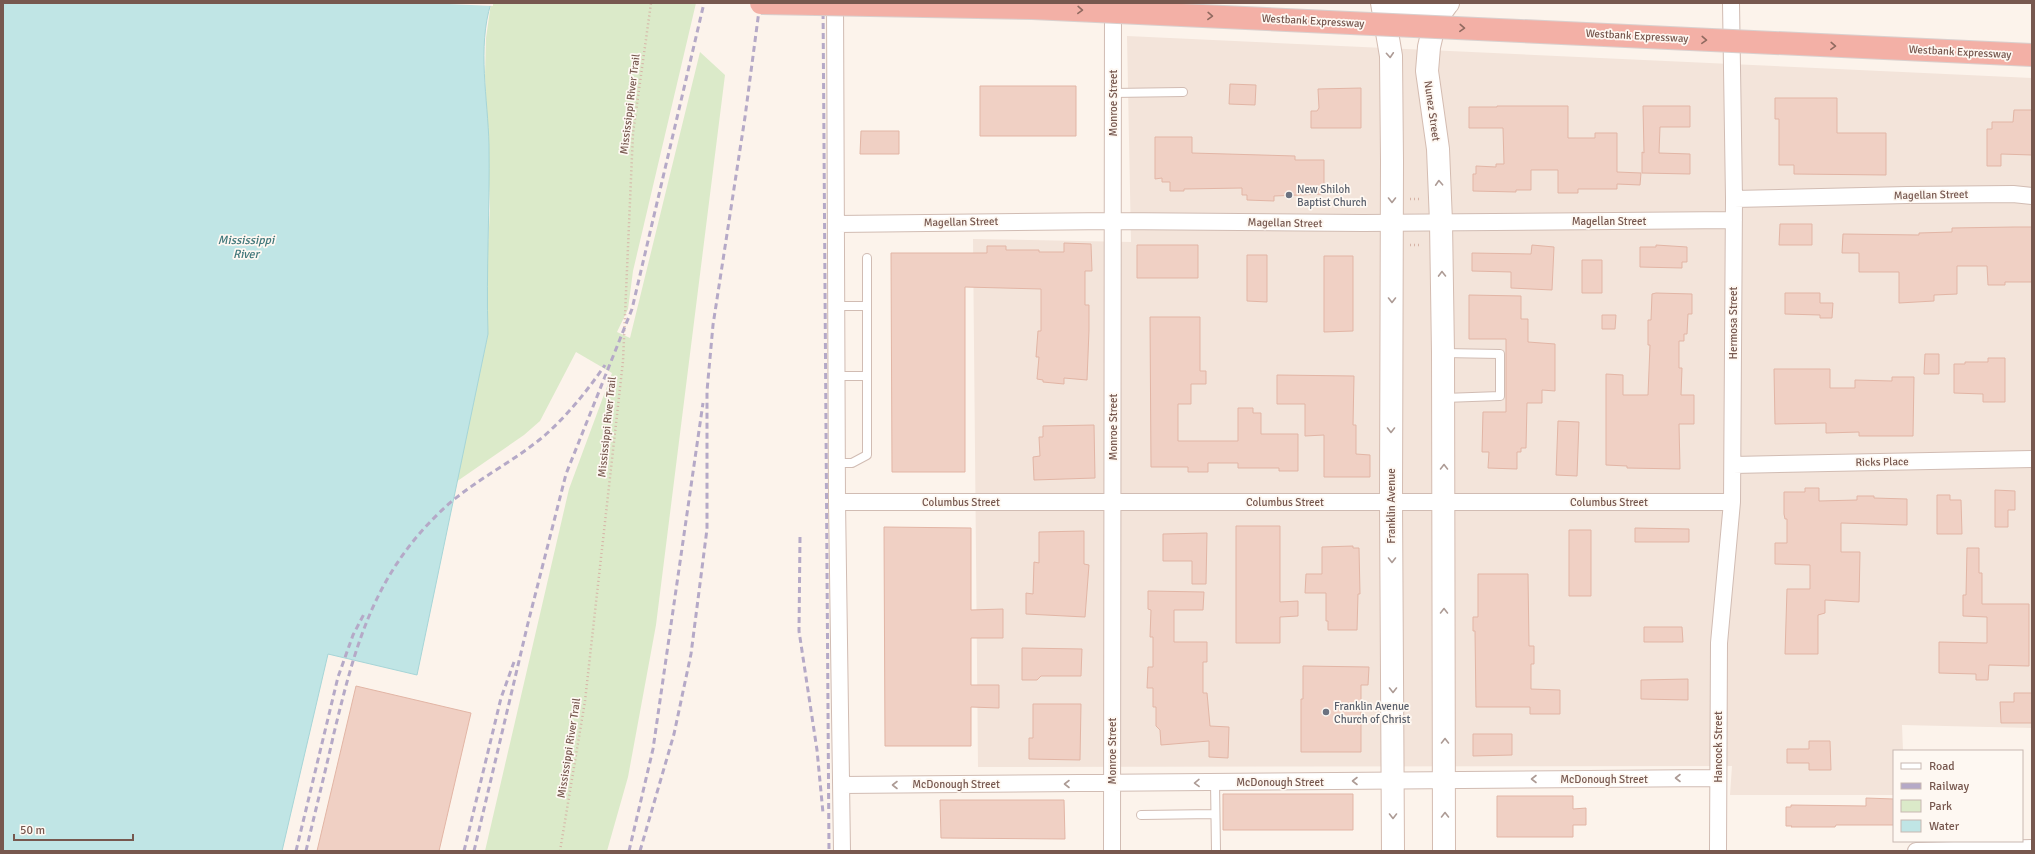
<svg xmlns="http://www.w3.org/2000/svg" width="2035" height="854" font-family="Signika,sans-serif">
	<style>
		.residential { fill: #f3e4da }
		.green { fill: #dbeac9 }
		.water { fill: #c0e5e5; stroke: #a6d5d7 }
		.pier { fill: #fcf3eb }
		.building { fill: #f0d0c4; stroke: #e2b5a5 }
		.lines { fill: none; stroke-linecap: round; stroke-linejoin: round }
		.lane-casing { stroke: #d1bcb3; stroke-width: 10 }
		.street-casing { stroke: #d1bcb3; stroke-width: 18 }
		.secondary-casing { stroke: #d4bcb1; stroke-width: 24 }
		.path { stroke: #d6b3a6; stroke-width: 2.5; stroke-dasharray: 1 3; stroke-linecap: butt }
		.lane { stroke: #fff; stroke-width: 8 }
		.street { stroke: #fff; stroke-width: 16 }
		.secondary { stroke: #fff; stroke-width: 22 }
		.rail { stroke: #b5a9c7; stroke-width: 3; stroke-dasharray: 6 4; stroke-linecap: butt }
		.highway-bridge-casing { stroke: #d9d0ce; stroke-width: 24; stroke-linecap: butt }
		.highway-bridge { stroke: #f3b0a6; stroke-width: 22 }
		.oneway { stroke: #906a60 }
		.oneway2 { stroke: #ad9b95 }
		.worship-dot { fill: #6b7280; stroke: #fef8f2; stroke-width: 1.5 }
		.labels { text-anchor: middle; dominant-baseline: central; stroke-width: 3.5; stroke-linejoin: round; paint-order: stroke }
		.street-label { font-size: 11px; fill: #77584f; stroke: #fef8f2 }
		.worship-label { font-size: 11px; fill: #5b616d; stroke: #fef8f2; text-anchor: start }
		.water-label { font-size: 12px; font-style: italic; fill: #42787b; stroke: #fef8f2 }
	</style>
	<rect width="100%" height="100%" fill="#fcf3eb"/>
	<path class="residential" d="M1127,36L2032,78V728L1902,725L1903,751H1894V795H1730L1732,766L978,767L973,239L1131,242Z"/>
	<path class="green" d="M491,3H696L633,271L628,309L617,332L630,338L700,52L725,75L656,625L628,777L607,851H485L569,489L612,373L576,352L540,421L524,435L456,482L488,334L486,280L490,210L485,76L486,38Z"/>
	<path class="water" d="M3,3H491C477,48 488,99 489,145C490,208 486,271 488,334L417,675L328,654L282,851H3Z"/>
	<path class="pier" d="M427,3H493V6Z"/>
	<path class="building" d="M1230,84L1256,85L1255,105L1229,104Z
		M980,86H1076V136H980Z
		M1361,88V128H1311V111H1317L1319,108L1318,89Z
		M1775,98H1837V133H1886V175L1794,174V165H1779V119H1775Z
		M1497,106H1568V138H1595V133H1617V172L1641,173L1640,185L1617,184V189H1578V193H1558V170H1531V190H1516V192L1473,191V174H1476V166L1496,167V164H1504L1503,128H1469V107H1497Z
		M1643,106H1690V127H1660L1659,153L1690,154V174L1642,173V152L1644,153Z
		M2014,110H2032V155L2001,154V166H1987V129H1992V122H2013Z
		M861,131H899V154H860Z
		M1155,137H1192V153L1295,156V160H1324V194L1274,196V201L1247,200V195H1242V188L1184,189V191H1170V182H1162V178L1155,179Z
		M1780,224H1812V245H1779Z
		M2014,227H2032V282H2005V285H1988L1987,266H1957V294L1934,295V301L1899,303V272H1859V253H1842L1843,234L1919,235V233L1952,232V228Z
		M1064,243L1091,244L1092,271H1085V305H1089V330L1087,380L1064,378V384L1043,382V380L1037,379L1039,357H1036L1038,331H1041V289L965,287V472H892L891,253H987V246H1006V250H1039V252H1064Z
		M1137,245H1198V278H1137Z
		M1532,245L1554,247L1552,290L1511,288V272L1472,271V253L1531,254Z
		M1656,245L1687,247V262H1682V268L1640,267V247H1656Z
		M1247,255H1267V302L1247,301Z
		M1324,256H1353V331L1324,332Z
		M1582,260H1602V293H1582Z
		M1656,293L1692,294V314H1688L1687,334H1684V341H1679V368H1682L1681,395H1694V424H1679L1680,469L1627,468V466L1606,465V374L1623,375V395H1648L1650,345H1648V320H1651L1652,294Z
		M1785,293H1820V303H1833L1832,318H1820V315L1785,314Z
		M1469,295L1521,296V319H1528V342L1555,344V391L1542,390V403H1527L1526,448H1521V452H1517V469L1488,468L1489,452H1482L1483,412H1506V339H1469Z
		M1602,315H1616L1615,329H1602Z
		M1150,317H1200V371H1206V384H1191V404H1178V441H1238V408H1253V413H1261V434H1298V471H1279V468H1238V463H1208V472H1188V467H1151Z
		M1925,354H1939V374H1924Z
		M1988,358H2005V402H1983V394L1954,393V364H1965V362H1988Z
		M1774,369H1830V388H1855V380L1892,381V377H1914L1913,436H1859V432L1826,433V423L1775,424Z
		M1277,375L1354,376L1353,425H1356V454L1370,455V477H1324V435L1305,436V404H1277Z
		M1558,421L1579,422L1577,476L1556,475Z
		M1094,425L1095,478L1034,480L1033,457L1040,456L1039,437H1043V426Z
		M1805,488H1819V501L1857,500V496H1874V498L1907,499V525L1841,523V552H1860L1859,602L1825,600V613L1818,615V654H1785L1787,589H1810V565L1775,564V543H1787V519H1785L1784,514V492H1805Z
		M1995,490L2015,491V510H2008V527H1995Z
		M1937,495H1950V500H1961L1962,534H1937Z
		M1236,526H1280V602L1298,601V616L1280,617V643H1236Z
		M884,527L971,528V610L1003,609V638H971V685H999V708L971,707V746H885Z
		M1635,528L1689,529V542H1635Z
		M1569,530H1591V596H1569Z
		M1084,531V564L1089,565L1085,617L1026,614V593L1033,594L1034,562L1039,563V532Z
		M1207,533L1206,584H1192V561H1163V534Z
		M1353,546V548H1359L1360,594H1358L1357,630H1328V621H1326V593H1305L1306,574H1322V547Z
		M1967,548H1979V573H1982V604H2029V666L1989,665L1988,680H1976V674L1939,673V642L1987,643V617L1963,616V595H1966Z
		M1478,574H1528L1529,646H1534V664H1531V689L1560,690V714H1530V707H1476L1475,631H1473V617H1478Z
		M1148,591L1204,592L1203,610H1174V642H1207V662H1203V693H1207L1210,726L1229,727L1228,758L1209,757V741L1161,745L1160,730L1156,726V707H1153V688H1147L1148,667H1153V637H1150L1151,610L1148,609Z
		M1644,627H1682L1683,642H1644Z
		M1022,648L1082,649L1081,676H1041L1037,680H1022Z
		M1303,666L1369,667L1368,685H1361V752H1301V699H1303Z
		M1688,679V700L1641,699V680Z
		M356,686L471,713L439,851H317Z
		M2014,693H2032V723H2001L2000,702H2014Z
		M1033,704H1081L1080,760L1029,759V738H1033Z
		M1473,734H1512V755L1473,756Z
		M1809,741H1830L1831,770H1809V763H1787V749H1809Z
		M1223,794H1353V830H1223Z
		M1497,796H1573V809L1586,808V825H1573V837H1497Z
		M1866,798L1894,799V825H1836L1835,827H1791L1792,826H1786V807H1791V805L1866,806Z
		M940,800H1064L1065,839L941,838Z"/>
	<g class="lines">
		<defs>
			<path id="lane" d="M1113,93L1183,92
				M837,306H867
				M837,376H867
				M1444,398L1500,396V354L1444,353
				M837,463H852L867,455V258
				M1215,782L1216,851
				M1141,815L1215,814"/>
			<path id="street" d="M835,3L837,502L842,851
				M1734,199L1907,195L2013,194L2032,196
				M837,224L1112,221L1363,223L1734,220
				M1733,465L2032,459
				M837,502H1732
				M842,785L1717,778
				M1112,851L1113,3
				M1718,851L1719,643L1732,502L1734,199L1731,3
				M1916,851L2032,848"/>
			<path id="secondary" d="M1382,3L1391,56L1392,161L1391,501L1393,851
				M1394,3C1411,13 1431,11 1448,3
				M1444,851L1443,353L1441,222L1438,149L1427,71L1429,47L1435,21L1447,4"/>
		</defs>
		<use href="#lane" class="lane-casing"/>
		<use href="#street" class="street-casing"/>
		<use href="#secondary" class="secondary-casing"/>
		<path class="path" d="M1410,199H1420
			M1410,245H1419
			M560,851L585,701L623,361L633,133L651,3"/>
		<use href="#lane" class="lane"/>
		<use href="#street" class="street"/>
		<use href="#secondary" class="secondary"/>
		<path class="rail" d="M823,3L829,851
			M800,537L799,631L817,750L823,813
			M296,851L338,677L353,635L364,614
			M306,851C315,812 325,773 334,733C355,647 373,577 439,513C470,482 511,464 544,436C568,415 587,391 605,365
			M464,851L501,698L514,662
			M474,851L528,623L566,474L632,309L704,3
			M629,851L653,749L703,403
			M640,851L674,734L691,654L707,529V391L713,325L745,117L760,3"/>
		<defs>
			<path id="highway-bridge" d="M761,3L1032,8L2032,55"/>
		</defs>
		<use href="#highway-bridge" class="highway-bridge-casing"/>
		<use href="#highway-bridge" class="highway-bridge"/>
	</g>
	<defs><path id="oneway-chevron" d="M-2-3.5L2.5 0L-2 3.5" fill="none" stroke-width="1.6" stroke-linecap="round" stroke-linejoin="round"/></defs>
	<g class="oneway">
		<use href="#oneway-chevron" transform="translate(1080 10) rotate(2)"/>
		<use href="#oneway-chevron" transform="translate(1210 16) rotate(2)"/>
		<use href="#oneway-chevron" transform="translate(1462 28) rotate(3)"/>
		<use href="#oneway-chevron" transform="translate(1704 40) rotate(3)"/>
		<use href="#oneway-chevron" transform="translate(1833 46) rotate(3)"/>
	</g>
	<g class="oneway2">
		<use href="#oneway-chevron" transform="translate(1390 55) rotate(86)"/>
		<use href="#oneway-chevron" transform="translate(1439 183) rotate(-93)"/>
		<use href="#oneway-chevron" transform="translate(1392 200) rotate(90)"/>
		<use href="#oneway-chevron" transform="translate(1442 274) rotate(-91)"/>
		<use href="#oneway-chevron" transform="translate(1392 300) rotate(90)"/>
		<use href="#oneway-chevron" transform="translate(1391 430) rotate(90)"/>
		<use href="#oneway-chevron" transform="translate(1444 467) rotate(-90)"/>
		<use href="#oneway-chevron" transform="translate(1392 560) rotate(90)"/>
		<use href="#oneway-chevron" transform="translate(1444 611) rotate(-90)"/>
		<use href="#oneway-chevron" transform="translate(1393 690) rotate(90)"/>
		<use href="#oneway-chevron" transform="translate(1445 741) rotate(-90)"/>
		<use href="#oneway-chevron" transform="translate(1678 778) rotate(180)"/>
		<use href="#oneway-chevron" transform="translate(1534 779) rotate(180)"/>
		<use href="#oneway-chevron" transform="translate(1355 781) rotate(180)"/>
		<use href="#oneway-chevron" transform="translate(1197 783) rotate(179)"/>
		<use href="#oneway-chevron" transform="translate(1067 784) rotate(180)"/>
		<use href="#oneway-chevron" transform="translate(895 785) rotate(180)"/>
		<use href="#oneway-chevron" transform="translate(1445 815) rotate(-90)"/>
		<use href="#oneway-chevron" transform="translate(1393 816) rotate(90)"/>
	</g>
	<g class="worship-dot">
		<circle cx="1289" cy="195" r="4"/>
		<circle cx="1326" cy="712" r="4"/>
	</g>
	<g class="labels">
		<g class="street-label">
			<text transform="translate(1313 21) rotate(3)">Westbank Expressway</text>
			<text transform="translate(1637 36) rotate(3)">Westbank Expressway</text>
			<text transform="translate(1960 52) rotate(3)">Westbank Expressway</text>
			<text transform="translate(1113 103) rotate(-90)">Monroe Street</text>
			<text transform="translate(630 104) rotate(-83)">Mississippi River Trail</text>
			<text transform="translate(1432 111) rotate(82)">Nunez Street</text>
			<text transform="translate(1931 195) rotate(-1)">Magellan Street</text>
			<text x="1609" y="221">Magellan Street</text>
			<text transform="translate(961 222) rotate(-1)">Magellan Street</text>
			<text transform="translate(1285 223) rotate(1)">Magellan Street</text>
			<text transform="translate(1733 323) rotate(-90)">Hermosa Street</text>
			<text transform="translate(607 427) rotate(-84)">Mississippi River Trail</text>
			<text transform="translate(1113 427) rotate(-90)">Monroe Street</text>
			<text transform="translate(1882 462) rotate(-1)">Ricks Place</text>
			<text x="961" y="502">Columbus Street</text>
			<text x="1285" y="502">Columbus Street</text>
			<text x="1609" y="502">Columbus Street</text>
			<text transform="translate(1391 506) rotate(-90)">Franklin Avenue</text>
			<text transform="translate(1718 747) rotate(-90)">Hancock Street</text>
			<text transform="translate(569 748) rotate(-81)">Mississippi River Trail</text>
			<text transform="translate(1112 751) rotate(-90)">Monroe Street</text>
			<text x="1604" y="779">McDonough Street</text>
			<text x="1280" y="782">McDonough Street</text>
			<text x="956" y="784">McDonough Street</text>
		</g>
		<g class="worship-label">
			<text x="1297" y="189">New Shiloh<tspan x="1297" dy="13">Baptist Church</tspan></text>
			<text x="1334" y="706">Franklin Avenue<tspan x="1334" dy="13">Church of Christ</tspan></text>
		</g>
		<g class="water-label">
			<text x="246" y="240">Mississippi<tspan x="246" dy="14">River</tspan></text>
		</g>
	</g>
	<rect width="2035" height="854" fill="none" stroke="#77584f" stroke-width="8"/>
	<rect x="1893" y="750" width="130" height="92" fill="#fef8f2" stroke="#c8b8b1"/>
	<rect x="1901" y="763" width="20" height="6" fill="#ffffff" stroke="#c8b8b1"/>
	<text x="1929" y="770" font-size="12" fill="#77584f">Road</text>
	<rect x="1901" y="783" width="20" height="6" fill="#b5a9c7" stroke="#c8b8b1"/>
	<text x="1929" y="790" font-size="12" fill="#77584f">Railway</text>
	<rect x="1901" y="800" width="20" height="12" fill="#dbeac9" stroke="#c8b8b1"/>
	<text x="1929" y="810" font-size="12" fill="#77584f">Park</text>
	<rect x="1901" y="820" width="20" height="12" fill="#c0e5e5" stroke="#c8b8b1"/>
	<text x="1929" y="830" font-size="12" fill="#77584f">Water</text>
	<path d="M14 834v6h119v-6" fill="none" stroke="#77584f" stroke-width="2"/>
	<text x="20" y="834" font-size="12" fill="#77584f" stroke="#fef8f2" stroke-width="3" paint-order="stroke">50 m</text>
</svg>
